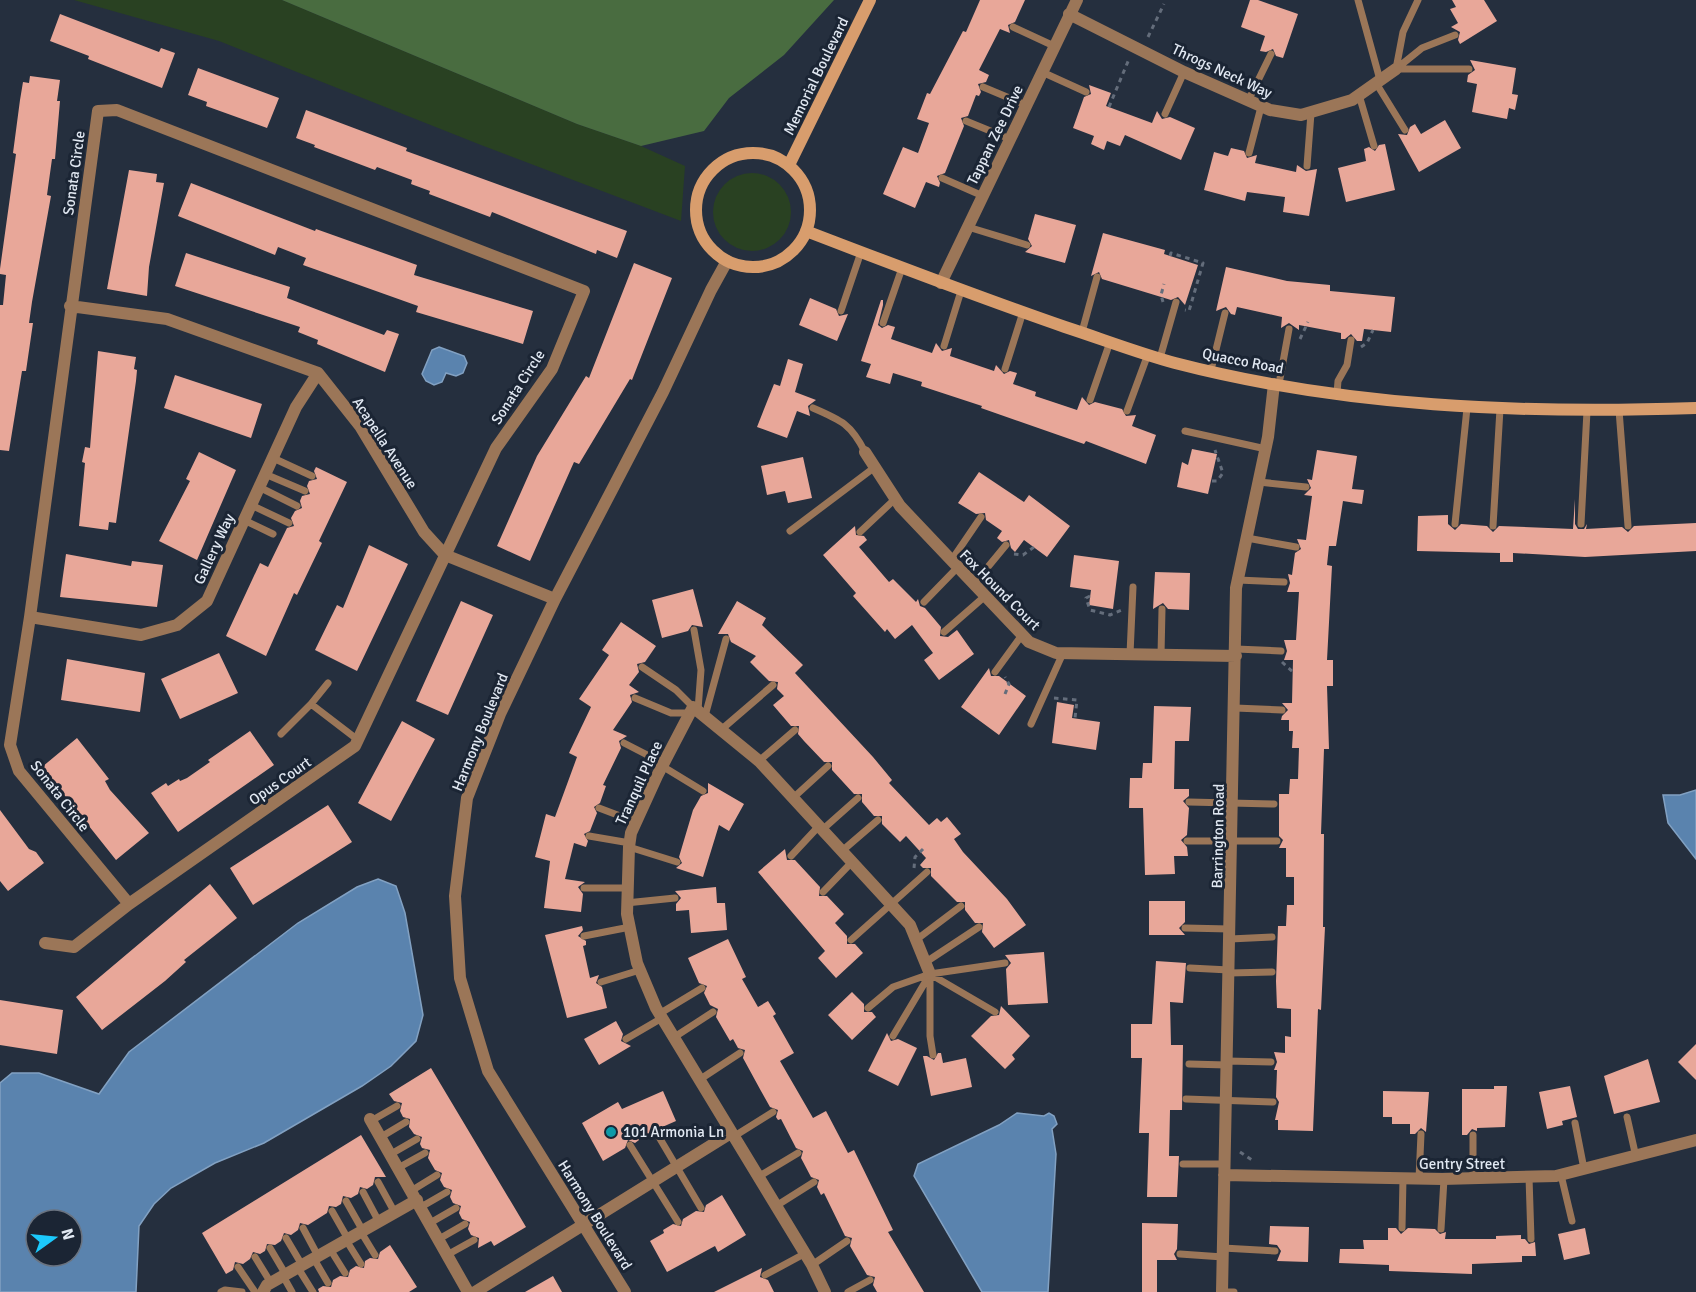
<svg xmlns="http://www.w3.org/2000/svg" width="1696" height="1292" font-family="Signika,sans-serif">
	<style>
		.green { fill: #294122 }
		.forest { fill: #496c40 }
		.water { fill: #5a83ae; stroke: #82a1c2; stroke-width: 1.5; fill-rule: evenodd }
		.building { fill: #e8a799 }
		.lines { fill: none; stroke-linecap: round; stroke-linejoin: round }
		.path { stroke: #646d7b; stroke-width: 3; stroke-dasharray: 4.5 4.5; stroke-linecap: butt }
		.lane { stroke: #9b7658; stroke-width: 7 }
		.street { stroke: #9b7658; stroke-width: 12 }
		.secondary { stroke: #d89d6d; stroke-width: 12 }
		.culture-dot { fill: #0f9aa8; stroke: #1b2534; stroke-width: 2 }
		.labels { text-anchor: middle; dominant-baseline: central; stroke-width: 6; stroke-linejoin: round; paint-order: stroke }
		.street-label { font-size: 15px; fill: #e1e8f2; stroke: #1b2534 }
		.poi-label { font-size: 15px; fill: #e1e8f2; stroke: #1b2534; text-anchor: start }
	</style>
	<rect width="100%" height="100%" fill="#252f3e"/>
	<path class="green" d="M74,0H282L577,124L641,146L685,166L681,221L481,145L219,41Z
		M713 212a39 39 0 1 1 78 0a39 39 0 1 1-78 0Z"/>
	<path class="forest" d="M282,0H834L784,55L729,98L704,131L641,146L577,124Z"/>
	<path class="water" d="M439,347L464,356L467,363L463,373L456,376L446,373L442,382L434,385L426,381L422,374L432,350Z
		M1696,790V859L1668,823L1663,795H1680Z
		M378,879L396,886L405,913L423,1015L416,1041L391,1066L362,1086L264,1143L215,1163L171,1188L154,1204L139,1226L136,1292H0V1083L12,1073H39L99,1094L129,1052L298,923L357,887ZM36,1220H72V1256H36Z
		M1017,1113L1044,1116L1049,1113L1054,1116L1057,1124L1052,1129L1056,1154L1048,1292H982L914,1176L918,1164L999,1125Z"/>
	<path class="building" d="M980,0H1025L1015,22L1008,25L1010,33L1000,29L979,70L989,75L986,82L978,84L981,92L979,96L976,95L968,116L961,118L964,126L945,173L937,176L940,183L939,187L926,182L915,208L883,194L903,147L918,153L929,123L917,119L927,93L930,94L963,31L966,32Z
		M1250,0H1258L1298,14L1283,58L1276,56L1273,49L1266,52L1260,51L1265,36L1241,27Z
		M1452,0H1484L1497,21L1460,44L1458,40L1460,32L1451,27L1458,23L1450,9L1456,7Z
		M60,14L159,52L161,48L175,53L162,88L88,59L89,56L50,41Z
		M1470,60L1516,68L1512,94L1518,95L1515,110L1509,108L1507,119L1472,112L1477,84L1467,82L1468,75L1475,70Z
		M198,68L279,98L267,128L206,106L207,102L188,95Z
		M30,76L60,80L57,101H60L55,159H52L47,195L51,196L32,302L29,323H33L26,371H22L9,451L0,450V305H3L6,275L0,274V269L16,154L13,153L20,100L23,82L29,83Z
		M1089,85L1111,93L1106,106L1152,123L1157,111L1162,119L1170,117L1195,128L1181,160L1125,135L1120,146L1107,141L1104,150L1091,144L1094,136L1073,128L1084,97L1091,94Z
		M306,110L407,148L406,151L627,231L617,258L597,250L596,254L492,212L490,217L429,194L430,191L411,184L412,180L377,167L375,170L314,147L315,145L296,138Z
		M1445,120L1461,148L1419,172L1398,134L1407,135L1410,127L1415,124L1421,134Z
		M1385,144L1395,190L1346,202L1338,168L1366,161L1364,149L1369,147L1375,151L1379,145Z
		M1231,148L1244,151L1247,158L1257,155L1255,163L1296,172L1297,165L1306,171L1317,169L1309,216L1283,212L1285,197L1247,192L1245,201L1204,190L1214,152L1228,156Z
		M129,170L157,174L156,182L164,183L149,267L147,296L107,289Z
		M191,183L315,231L316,229L417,265L414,275L533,311L523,344L416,312L418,306L303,265L306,258L278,247L275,255L178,216Z
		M1035,214L1076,225L1065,263L1025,252L1032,246L1028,239Z
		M1103,233L1165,250L1164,254L1198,265L1185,305L1178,297L1171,300L1102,279L1099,272L1091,276Z
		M186,253L290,287L287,298L384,335L387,330L399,334L385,372L317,344L318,340L298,332L300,327L175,286Z
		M634,263L672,278L632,380L630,379L579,464L574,462L530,561L497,546L537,456L586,376L589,378Z
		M1226,267L1287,281L1330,285V291L1395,297L1391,332L1364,329L1362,341H1357L1351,334L1345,339H1341V333L1299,325V330L1289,323L1281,328L1282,317L1237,307L1235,315L1231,314L1226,307L1216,311Z
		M810,298L836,309L839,316L848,314L837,341L799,325Z
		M881,300H883V305L878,325L882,328L888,325L895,327L891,339L932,353L936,343L942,351L952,348L950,356L994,371L996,365L1004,374L1010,371L1017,373L1013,384L1036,392L1035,396L1077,410L1082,397L1089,405L1095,402L1122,409L1126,416L1136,415L1132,426L1156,435L1146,464L1086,441L1084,444L981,408L982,406L921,386L922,382L893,373L890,384L866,377L871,364L861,361Z
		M98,351L136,357L134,369L137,370L136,381L116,523L109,522L108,530L79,526L85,463L82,462L85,447L90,448Z
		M788,359L803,364L795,392L816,400L808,406L810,416L797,411L787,438L757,427L774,384L780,386Z
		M175,375L262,404L251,438L164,408Z
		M1192,449L1217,454L1208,494L1177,487L1182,462L1188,465Z
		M1317,450L1357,456L1352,489L1364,490L1362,504L1343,501L1336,546H1329L1327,565L1332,566L1327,660H1333V686H1327L1329,749H1324L1321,834H1324L1323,927H1325L1321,1010L1318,1009L1313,1131L1278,1130V1120H1275L1279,1102L1276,1097L1277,1070H1274L1277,1062L1274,1052L1285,1053V1036L1291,1037V1009L1277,1008L1276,981L1278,926H1286L1287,905H1294V877H1286V848H1279L1283,840L1279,836V794H1289L1290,779H1298L1299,748H1292L1293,731H1289V720H1281L1282,716L1288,710L1282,703H1292L1293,660H1284L1287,651L1284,640H1296L1299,592H1287L1290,583L1288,574L1292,575L1295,553L1301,549L1297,539L1306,540L1312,496L1304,495L1311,488L1307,479L1312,480Z
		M199,452L236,470L197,560L159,541L190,481L186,479Z
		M803,457L812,498L788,503L785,491L767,495L761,466Z
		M316,467L347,482L319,541L322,543L297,595L294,593L266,656L226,636L260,563L268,567L287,528L294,526L291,518L295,511L302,508L300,501L302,496L310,494L307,486L309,481L317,479L314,471Z
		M979,472L1024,502L1029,495L1070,526L1047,557L1024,540L1015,552L1011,548L1009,540L1002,542L997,538L1002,531L986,520L985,513L976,514L958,503Z
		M1575,499V524L1578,529H1584L1587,524L1586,529L1622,527L1628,532L1634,526L1696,523V551L1585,557L1513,553V562H1500V553L1417,551L1418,516L1448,515V524L1455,530L1461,524L1487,526L1493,532L1499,526L1573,529Z
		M855,526L856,535L864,536L867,540L859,547L889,582L893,579L916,602L918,599L920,606L925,608L941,627L940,636L948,637L957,630L974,654L939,680L924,660L933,653L912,625L895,639L887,629L885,632L853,596L856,593L823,555Z
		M369,545L408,564L357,671L315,650L337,605L343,608Z
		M66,554L131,566L132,561L163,565L157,607L60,597Z
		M1074,555L1119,561L1113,609L1089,605L1091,590L1070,587Z
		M1155,572L1190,573L1189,610L1168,609L1163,603L1153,609Z
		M693,589L703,627L692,625L688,631L662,638L652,600Z
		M461,601L493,615L448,715L416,701Z
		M737,601L766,618L762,625L803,665L795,673L873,757L892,780L889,783L929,825L937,818L941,822L947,817L961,834L954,839L963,852L1007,899L1026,925L994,948L982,932L983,923H975L965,910V902H957L931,876V868H923L920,865L926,858L906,836L900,842L882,824V816H874L862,802V794H854L832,770V762H824L804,741L798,734L799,726H791L773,705L784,696L777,689L778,682L769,681L750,662L756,656L731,642L728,634H718Z
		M621,622L656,646L645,662L637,664L639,672L629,685L639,692L630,695L632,702L613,730L627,736L619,741L621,748L603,785L606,786L600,803L594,807L597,813L590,831L584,834L588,841L586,847L574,843L565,879L585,882L578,887L583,894L581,912L544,908L550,861L535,857L546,814L555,817L577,757L569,753L591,707L579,699L609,655L602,650Z
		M219,653L238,693L180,719L161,679Z
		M67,659L145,673L140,712L61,700Z
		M989,668L991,676H999L1026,696L999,735L961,707Z
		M1057,702L1074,705L1072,718L1100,722L1096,750L1052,743Z
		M1154,706L1191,707L1189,741H1175L1174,789H1189V796L1183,801L1189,808L1187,835L1181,840L1187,847L1188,856H1174L1175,874L1145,875L1143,808H1129L1130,778H1142L1143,763H1152Z
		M402,721L435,739L391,821L358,803Z
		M250,731L274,765L178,832L151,793L166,783L168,786L179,779L180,781L187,778L210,762L208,760Z
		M77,738L109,779L105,781L110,790L149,833L116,860L42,767Z
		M708,783L744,804L729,831L719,825L703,877L676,868L682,863L679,857L693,810L701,796L708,793Z
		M328,805L352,842L253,905L230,868Z
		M0,810L29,849L36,852L44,863L8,891L0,881Z
		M785,849L787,860H795L820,887L819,896H827L844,914L835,923L847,936V944H855L863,953L836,978L818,958L825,951L758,872Z
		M210,884L237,918L184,960L186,962L165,981L102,1030L76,997Z
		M716,887L717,903H725L727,930L691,933L689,910L676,911V904L681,898L675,891Z
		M1149,901H1185V922L1179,928L1185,935H1149Z
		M582,926L583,930L578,936L586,941V945L583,946L590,978L599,975L596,983L602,987L607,1008L567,1018L545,935Z
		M728,939L746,977L742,979L758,1007L768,1001L776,1014L773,1016L794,1053L780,1061L813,1118L826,1111L848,1153L854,1150L893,1230L888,1232L924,1292H877L873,1285L875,1277L867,1275L850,1246L852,1238L845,1236L824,1193L821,1195L817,1187L819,1180L811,1177L801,1158L803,1151L796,1148L781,1119L778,1120L776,1117L778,1110L770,1107L761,1091L743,1058L745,1050L738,1048L733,1039L730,1041L716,1017L718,1009L710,1005L704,993L707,986L699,983L688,958Z
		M1044,952L1048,1003L1008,1005L1006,969L1011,963L1005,955Z
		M1156,961L1186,963L1183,1003L1170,1002L1171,1045H1183L1182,1110H1170L1169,1156H1179L1177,1197H1147L1149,1133H1139L1142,1058H1131V1024H1152Z
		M852,992L864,1004V1012H872L876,1017L852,1040L828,1015Z
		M0,1000L63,1010L57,1054L0,1045Z
		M1001,1006L1030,1036L1012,1055L1015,1059L1005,1069L971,1036L991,1016L999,1015Z
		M616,1021L623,1034L621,1041L631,1046L599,1065L584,1039Z
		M887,1033L891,1041L898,1039L917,1048L898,1086L868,1071Z
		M1696,1044V1080L1678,1062Z
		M938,1053H941L943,1063L966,1058L972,1087L931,1096L923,1056H927L934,1060Z
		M1648,1059L1660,1102L1614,1114L1604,1076Z
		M431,1068L526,1227L494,1246L491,1241L478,1248L479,1238L471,1235L468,1229L470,1222L462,1219L459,1213L461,1206L453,1203L450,1197L452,1190L444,1187L440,1180L442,1173L435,1170L428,1158L430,1150L422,1148L420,1144L422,1137L414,1134L409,1127L410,1119L403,1117L400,1111L402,1103L394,1101L389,1094Z
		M1494,1086H1507L1505,1127L1477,1128V1131L1472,1129L1467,1135H1462V1089H1494Z
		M1570,1086L1577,1117L1562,1121L1563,1125L1547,1129L1539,1092Z
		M663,1091L676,1121L660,1128L654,1127L650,1133L638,1138L639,1140L635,1143L628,1140L625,1148L603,1161L582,1123L618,1102L622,1109Z
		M1383,1091L1429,1092L1426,1132L1421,1128L1415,1134H1410V1124H1392V1117H1383Z
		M361,1135L386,1177H375L373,1185L367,1189L360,1187L358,1194L351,1198L343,1196L341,1204L336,1207L329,1206L327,1213L308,1225L300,1223L298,1230L291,1235L284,1233L281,1241L275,1245L267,1244L265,1251L260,1254L253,1252L250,1259L243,1264L235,1262L233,1270L226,1274L202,1233Z
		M722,1195L746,1235L718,1252L715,1246L667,1272L650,1241L664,1233L663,1230L673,1224L681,1226L683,1219L696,1211L704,1212L706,1205Z
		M1142,1223L1178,1224L1177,1249L1174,1254L1177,1260H1157V1292H1142Z
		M1270,1226L1309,1227L1308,1262L1277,1261L1281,1251L1277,1245L1269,1244Z
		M1388,1228H1396L1401,1234L1408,1228L1435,1229L1440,1234L1446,1232L1445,1239H1496V1236L1521,1235V1239H1525L1529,1244L1535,1242L1536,1256H1522V1262L1472,1264V1274L1389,1271V1265L1339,1263L1340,1249H1364L1363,1240H1388Z
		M1585,1228L1590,1254L1564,1260L1558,1234Z
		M390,1245L417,1287L409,1292H319L318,1289L323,1286L331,1287L333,1280L340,1276L348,1277L350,1270L356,1266L364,1268L365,1261L370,1258L378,1259L380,1252Z
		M762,1268L760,1277L768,1280L774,1292H714Z
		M553,1276L562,1292H525Z"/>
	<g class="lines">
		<path class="path" d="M1148,37L1164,4
			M1109,107L1129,59
			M1170,256L1171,253L1203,263L1189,311L1185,310
			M1163,302L1161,295L1164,284
			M1300,339L1308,322
			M1361,347L1367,343L1373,330
			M1212,481H1217L1223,473L1215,450
			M1014,554L1023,555L1034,547
			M1090,596L1086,598L1090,610L1110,615L1122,610
			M1282,662L1293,672
			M1005,694L1009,684L1005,677
			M1054,698L1077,700L1075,718
			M914,868L915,857L923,849
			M1240,1152L1252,1160"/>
		<path class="lane" d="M1358,0L1380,80
			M1013,27L1054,46
			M1396,69L1403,32L1418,0
			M1396,69H1469
			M1396,69L1422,48L1455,35
			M1042,72L1086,92
			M1376,83L1405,130
			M983,87L1026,105
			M1359,95L1374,146
			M1248,101L1271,54
			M1165,114L1184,72
			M966,121L1010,139
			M1249,153L1261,107
			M1307,166L1311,113
			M942,178L983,196
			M968,227L1027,245
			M841,311L861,252
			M883,323L902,268
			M1082,332L1097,277
			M944,346L961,291
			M1160,358L1176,302
			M1005,369L1023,312
			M1211,370L1225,313
			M1279,384L1289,329
			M1337,393L1338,381L1347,365L1351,340
			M1090,400L1110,342
			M813,408C841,420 851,424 865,452
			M1619,410L1628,526
			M1127,411L1148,354
			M1185,431L1266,449
			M273,458L312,476
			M265,474L305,491
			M1259,482L1306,487
			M259,487L297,506
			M251,505L289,523
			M244,520L273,534
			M1455,524L1467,408
			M1581,524L1587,411
			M1493,526L1500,409
			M790,531L875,467
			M860,532L895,499
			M1247,538L1296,547
			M951,561L981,517
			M1238,580L1284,582
			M973,585L1006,545
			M924,602L957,568
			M694,630L701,670L698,710
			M944,632L984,597
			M1236,649L1281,651
			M1130,654L1133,587
			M1161,655L1162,609
			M642,667L676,690L693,707
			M995,672L1022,635
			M328,683L311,704L358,740
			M635,698L671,713H690
			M1235,708L1282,710
			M705,716L726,639
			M1031,724L1063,653
			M722,729L773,685
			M281,734L311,704
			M624,743L663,763
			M759,761L795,730
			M662,766L703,791
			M793,798L828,766
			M1189,802L1274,804
			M599,808L636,822
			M822,830L858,798
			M589,836L630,843
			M1187,841H1277
			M629,847L677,862
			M842,851L878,820
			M791,856L819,826
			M584,888H627
			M823,892L852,862
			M626,903L675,898
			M1185,928L1230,929
			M584,936L630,927
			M1230,939L1272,937
			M851,940L927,872
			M916,940L961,906
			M926,962L979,927
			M1190,968L1229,970
			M1229,973L1272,972
			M930,974V1036L933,1055
			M930,974L995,1012
			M601,982L640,970
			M868,1008L893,987L930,974L1005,963
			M659,1014L702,988
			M893,1036L930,974
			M673,1038L713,1012
			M626,1039L662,1018
			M1227,1061L1271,1062
			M1189,1064L1227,1065
			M699,1080L740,1053
			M1186,1099L1273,1102
			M1627,1117L1636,1157
			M371,1121L397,1106
			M1575,1123L1584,1169
			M656,1132L701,1208
			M1473,1135V1179
			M381,1137L406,1122
			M733,1137L773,1112
			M630,1145L678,1222
			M391,1154L417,1139
			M1183,1164H1225
			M398,1168L425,1153
			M1561,1175L1572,1221
			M758,1177L798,1153
			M1529,1177L1531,1239
			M1419,1179L1421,1134
			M378,1182L395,1213
			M411,1191L437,1175
			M363,1192L379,1222
			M346,1201L363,1231
			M776,1206L814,1182
			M421,1207L447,1192
			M332,1211L348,1239
			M430,1223L456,1208
			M303,1228L318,1256
			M1402,1228L1403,1178
			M1441,1229L1444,1179
			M361,1232L375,1255
			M286,1238L302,1265
			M439,1239L465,1224
			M346,1240L361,1264
			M270,1248L286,1275
			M1223,1248L1275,1251
			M330,1249L345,1273
			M1180,1254L1223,1257
			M447,1255L474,1240
			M255,1257L271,1283
			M314,1259L328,1283
			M812,1265L847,1241
			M238,1267L255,1292
			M298,1268L313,1292
			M765,1275L804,1254
			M283,1276L292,1292
			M221,1292L225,1290L242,1292
			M848,1292L870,1280
			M1222,1292H1234"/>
		<path class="street" d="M1069,14L1184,72L1270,110L1301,115L1352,100L1396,69
			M941,283L1077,0
			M70,306L167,319L318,373L360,426L424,532L445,555L555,599
			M865,452L900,506L1029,642L1056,653L1236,656
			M30,617L141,635L177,625L207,601L296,407L318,373
			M45,943L74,947L129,904L355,746L496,448L552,369L584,291L117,110L98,111L30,617L10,745L19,771L129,904
			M370,1119L468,1292
			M1224,1175L1442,1179L1556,1176L1696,1140
			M263,1292L267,1285L417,1200
			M475,1292L731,1133
			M625,1292L488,1071L460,978L455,896L467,798L500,714L555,599L663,392L711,290L727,261
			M825,1292L812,1265L656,1008L637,963L627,914L629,847L631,833L657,776L693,707L759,761L910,925L930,974
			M1222,1292L1236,588L1268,437L1274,384"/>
		<path class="secondary" d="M696 210a57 57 0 1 1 114 0a57 57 0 1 1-114 0Z
			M789,165L870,0
			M806,231C892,264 978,297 1065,327C1102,339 1138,353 1175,363C1345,407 1521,414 1696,408"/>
	</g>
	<circle class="culture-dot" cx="611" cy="1132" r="6"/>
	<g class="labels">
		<g class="street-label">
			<text transform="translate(1222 71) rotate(25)">Throgs Neck Way</text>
			<text transform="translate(816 76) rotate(-64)">Memorial Boulevard</text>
			<text transform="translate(995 135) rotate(-64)">Tappan Zee Drive</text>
			<text transform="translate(74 173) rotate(-82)">Sonata Circle</text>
			<text transform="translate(1243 361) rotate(11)">Quacco Road</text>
			<text transform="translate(518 387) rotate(-57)">Sonata Circle</text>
			<text transform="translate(385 443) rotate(57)">Acapella Avenue</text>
			<text transform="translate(214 549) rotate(-65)">Gallery Way</text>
			<text transform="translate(1000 590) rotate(45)">Fox Hound Court</text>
			<text transform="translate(480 732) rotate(-68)">Harmony Boulevard</text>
			<text transform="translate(280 781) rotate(-35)">Opus Court</text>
			<text transform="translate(639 783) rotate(-65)">Tranquil Place</text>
			<text transform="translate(60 796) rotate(52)">Sonata Circle</text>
			<text transform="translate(1218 836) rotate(-89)">Barrington Road</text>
			<text x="1462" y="1164">Gentry Street</text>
			<text transform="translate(595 1215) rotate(58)">Harmony Boulevard</text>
		</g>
		<g class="poi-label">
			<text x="623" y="1132">101 Armonia Ln</text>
		</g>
	</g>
	<g transform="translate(54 1238) rotate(75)"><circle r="28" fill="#1b2534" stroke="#6a7380" stroke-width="1.5"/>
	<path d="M0-4.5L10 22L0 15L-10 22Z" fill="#1cc9fc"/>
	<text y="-9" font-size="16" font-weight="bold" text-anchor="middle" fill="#e1e8f2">N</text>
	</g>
</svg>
